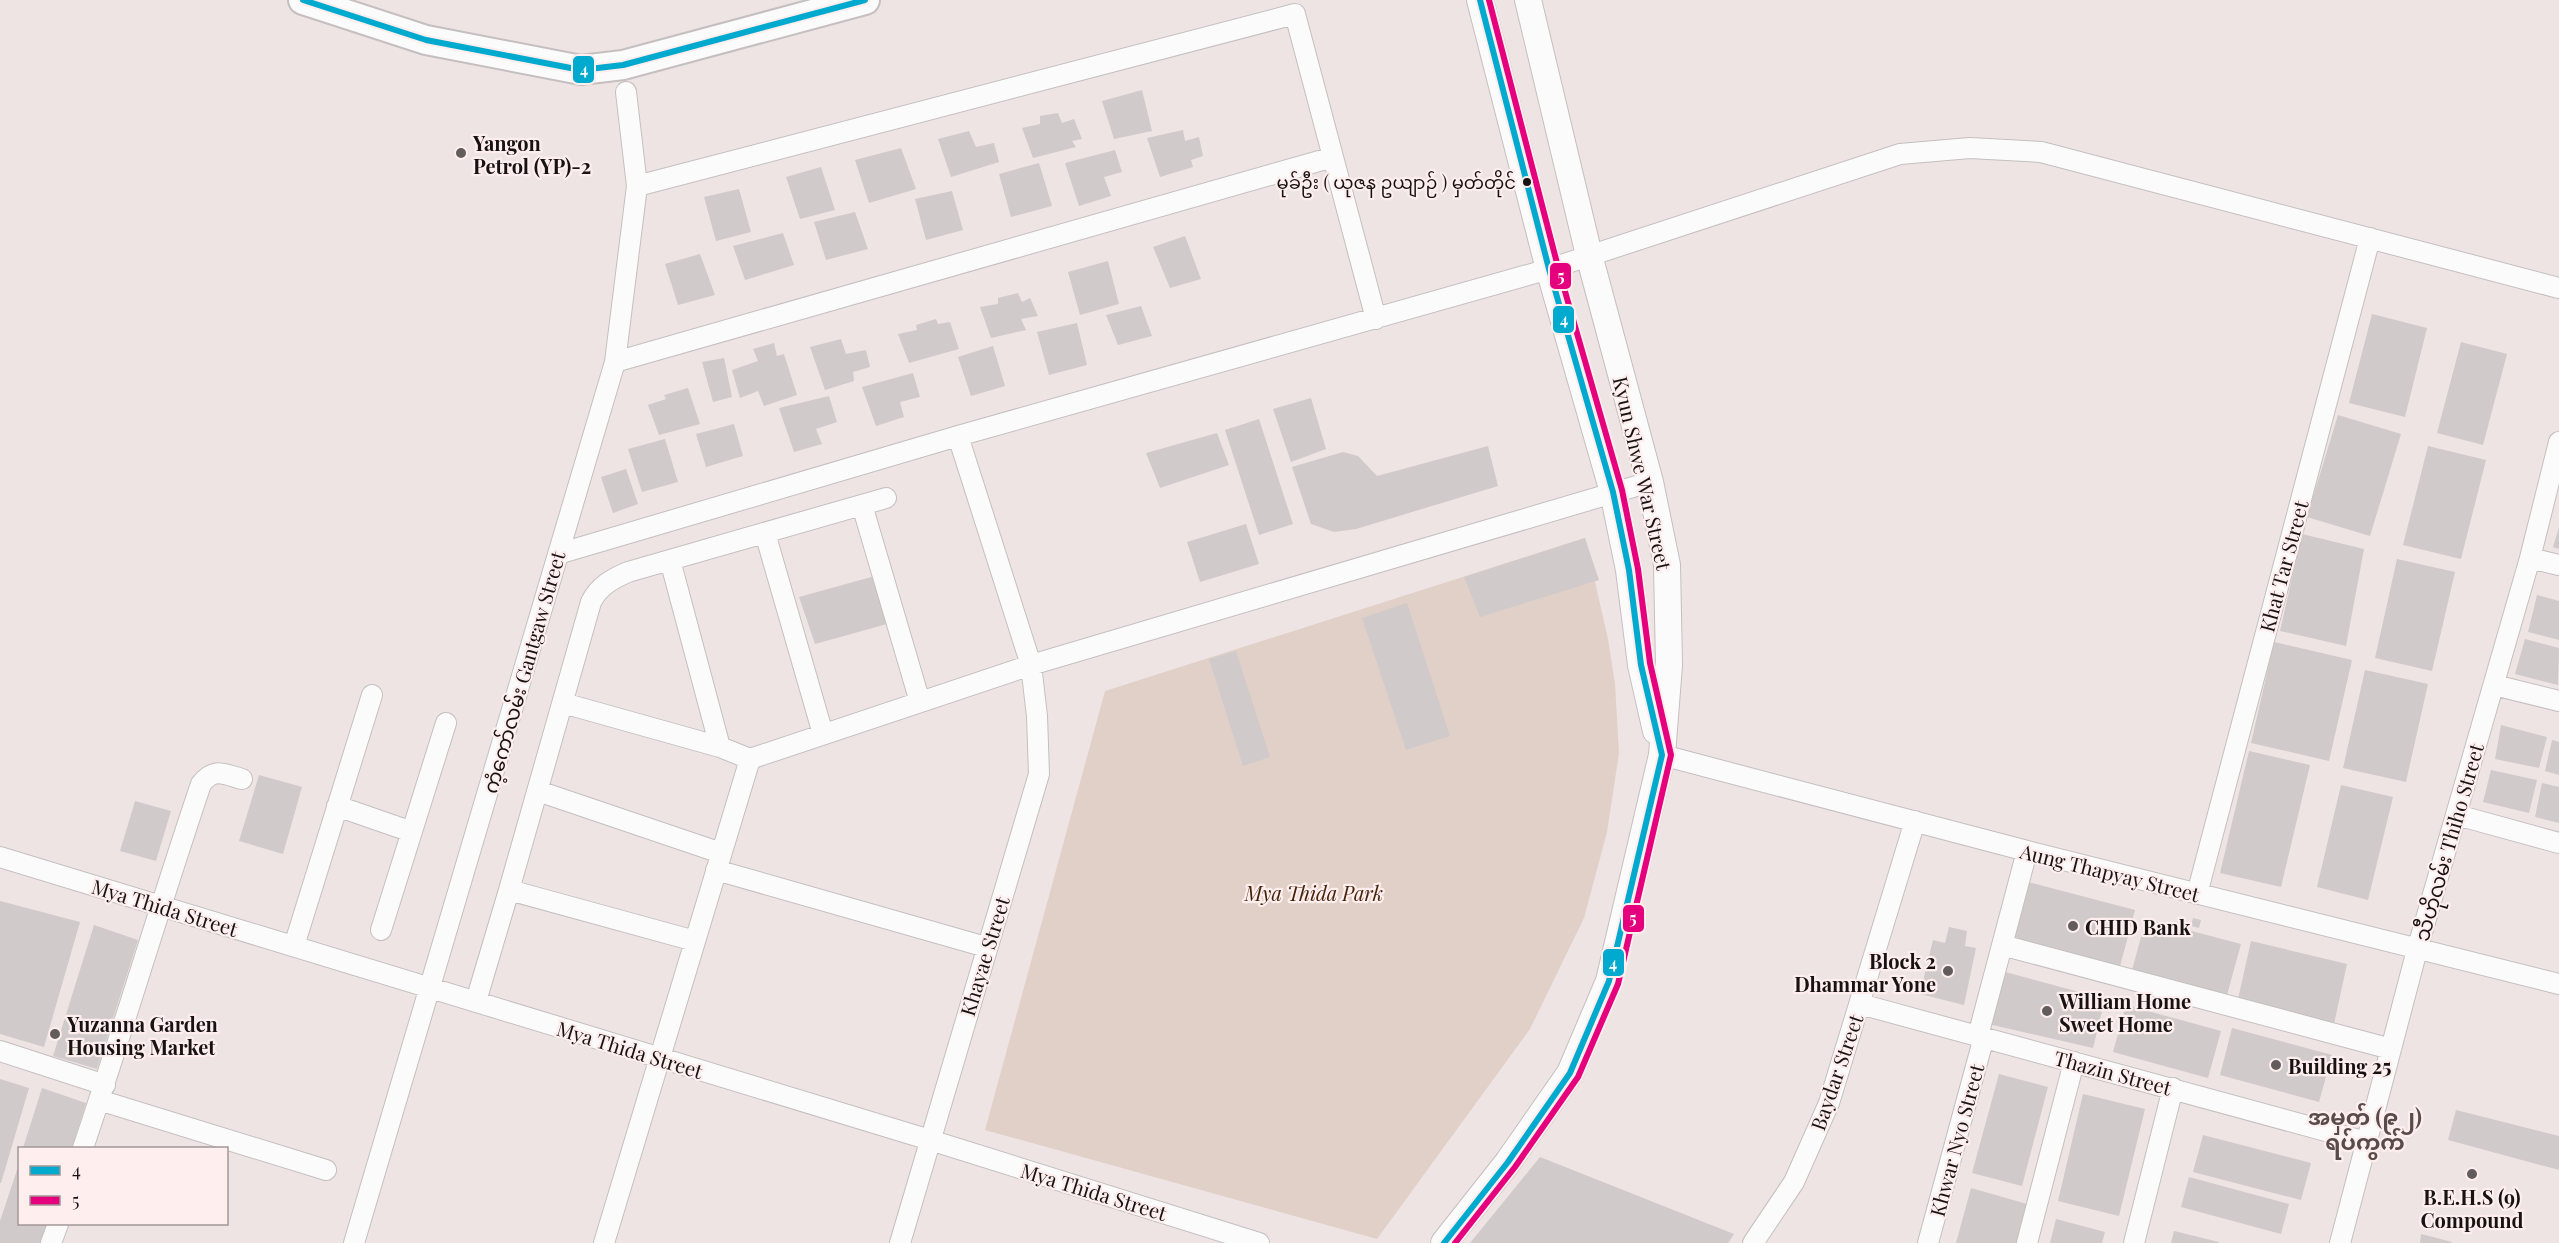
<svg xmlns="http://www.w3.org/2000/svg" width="2559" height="1243" font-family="'Playfair Display','Noto Sans Myanmar',serif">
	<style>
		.green { fill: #e0d0c8 }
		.building { fill: #d0caca }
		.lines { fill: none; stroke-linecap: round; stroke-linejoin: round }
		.minor-casing { stroke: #c5bfbf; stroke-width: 22 }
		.tertiary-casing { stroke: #c5bfbf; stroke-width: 28 }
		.secondary-casing { stroke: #c5bfbf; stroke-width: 32 }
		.minor { stroke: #fcfbfb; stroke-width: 20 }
		.tertiary { stroke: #fcfbfb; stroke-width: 26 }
		.secondary { stroke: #fcfbfb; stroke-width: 28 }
		.bus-1-casing { stroke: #feeeee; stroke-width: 10 }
		.bus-2-casing { stroke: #feeeee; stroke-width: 10 }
		.bus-1 { stroke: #00a9ce; stroke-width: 6 }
		.bus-2 { stroke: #e5007d; stroke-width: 6 }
		.poi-dot { fill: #635c5c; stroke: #feeeee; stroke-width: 2 }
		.bus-dot { fill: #181313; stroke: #feeeee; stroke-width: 2 }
		.labels { text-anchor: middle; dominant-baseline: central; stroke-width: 4.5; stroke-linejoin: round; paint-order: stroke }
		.bus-label { font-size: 18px; fill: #181313; stroke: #feeeee; text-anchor: end }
		.poi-label { font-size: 20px; font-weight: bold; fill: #181313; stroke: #feeeee; text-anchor: start }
		.street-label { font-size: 20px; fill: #181313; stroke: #feeeee }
		.park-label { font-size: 20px; font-style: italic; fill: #442309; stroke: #feeeee }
		.quarter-label { font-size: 22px; font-weight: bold; fill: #584c4b; stroke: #feeeee }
		.line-badge { stroke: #feeeee; stroke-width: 2 }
		.badge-label { font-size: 16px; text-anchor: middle; font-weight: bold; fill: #fff }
	</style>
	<rect width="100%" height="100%" fill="#eee4e4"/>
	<path class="green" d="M1585,538L1608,639L1615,684L1619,753L1607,832L1584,918L1530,1029L1377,1239L985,1130L1105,691Z"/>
	<path class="building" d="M1142,90L1152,131L1114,139L1102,101Z
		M1058,113L1062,123L1074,119L1082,139L1072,141L1076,147L1033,158L1022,128L1040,124V116Z
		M1183,130L1185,141L1199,137L1203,156L1191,160L1193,167L1160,177L1147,138Z
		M969,131L976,147L994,143L999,162L951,177L938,139Z
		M901,148L916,189L869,203L855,160Z
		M1115,150L1122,172L1104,177L1111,196L1079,206L1065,163Z
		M1039,163L1052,206L1011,217L999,174Z
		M821,167L835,210L800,219L786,177Z
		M739,189L751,232L716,241L704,197Z
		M952,191L963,230L926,240L915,199Z
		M855,212L868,249L826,260L814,222Z
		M783,233L794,265L745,280L733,246Z
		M1185,236L1201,279L1170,288L1153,247Z
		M700,254L715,295L678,305L665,264Z
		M1108,261L1119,304L1080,315L1068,272Z
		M1018,293L1022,302L1030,298L1038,316L1021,319L1026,330L991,338L980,307L998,304V298Z
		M1141,306L1152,336L1118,345L1106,315Z
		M2372,314L2427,328L2405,417L2349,403Z
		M936,319L938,324L950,322L959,349L909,363L898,334L917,330L916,325Z
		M1077,323L1087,365L1049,375L1037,332Z
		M841,339L846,354L866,350L870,367L853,372L854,381L825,390L810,347Z
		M2461,342L2507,354L2483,445L2437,433Z
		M774,343L777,356L784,354L797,395L764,406L758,391L740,398L732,370L758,361L753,349Z
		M993,346L1005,386L971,396L958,357Z
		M724,358L732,397L713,402L702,362Z
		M913,373L920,397L900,402L904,417L876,426L862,387Z
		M688,388L700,424L659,435L648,405L666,399L664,395Z
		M829,396L837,422L816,429L822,444L794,452L779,408Z
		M1311,398L1326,449L1291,462L1273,409Z
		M2338,415L2401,434L2370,536L2307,517Z
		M1259,419L1293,524L1259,535L1225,430Z
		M734,424L743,456L706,467L696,434Z
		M1217,433L1229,465L1160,488L1146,453Z
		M665,439L678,482L642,492L628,449Z
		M1488,446L1498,486L1356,529L1334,532L1311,524L1292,467L1343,452L1358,456L1377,476Z
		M2428,446L2486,460L2461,559L2403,545Z
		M626,469L638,504L613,513L601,477Z
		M1246,524L1259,564L1200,582L1187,542Z
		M2559,527V549L2553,547Z
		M2302,534L2364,549L2346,646L2280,631Z
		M1585,538L1599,580L1480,617L1464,577Z
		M2397,559L2455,572L2432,671L2375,658Z
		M875,576L887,624L815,644L799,597Z
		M2537,595L2559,601V640L2528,632Z
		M1407,603L1450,736L1406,750L1362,618Z
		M2525,639L2559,648L2558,685L2515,674Z
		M2274,642L2352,660L2329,761L2251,743Z
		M1236,651L1270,757L1243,766L1209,659Z
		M2365,670L2428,684L2406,782L2343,768Z
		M2501,725L2547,737L2539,768L2495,759Z
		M2552,740L2559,742V775L2545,771Z
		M2249,751L2310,765L2281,887L2220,873Z
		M2491,770L2537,780L2529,813L2483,802Z
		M259,775L302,787L283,854L239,841Z
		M2542,783L2559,787V823L2535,817Z
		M2341,785L2393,797L2368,900L2317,887Z
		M135,801L171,811L156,861L120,851Z
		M2028,882L2135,910L2119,970L2011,941Z
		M0,901L80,922L44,1047L0,1034Z
		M2193,918L2201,920L2199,928L2191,926Z
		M2146,919L2241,944L2227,995L2132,970Z
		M94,925L138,940L97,1069L53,1056Z
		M1949,927L1967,931L1965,946L1976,948L1964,1005L1920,994L1933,940L1945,943Z
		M2251,941L2347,964L2334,1024L2238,999Z
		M2002,971L2105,999L2093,1048L1988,1024Z
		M2126,1005L2221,1031L2208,1078L2113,1052Z
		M2232,1028L2332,1055L2319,1102L2220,1075Z
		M1999,1074L2048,1087L2022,1186L1972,1173Z
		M0,1079L29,1088L1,1183H0Z
		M42,1088L86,1103L72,1148H23Z
		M2083,1094L2145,1109L2119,1216L2058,1201Z
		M2456,1110L2559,1136V1170L2448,1140Z
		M2203,1135L2311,1163L2301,1200L2193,1172Z
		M1540,1157L1734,1234L1728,1243H1470Z
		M20,1161V1224H48L41,1243H0V1221Z
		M2189,1177L2289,1204L2281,1234L2181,1207Z
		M1971,1188L2027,1204L2017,1243H1956Z
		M2056,1219L2105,1232L2102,1243H2050Z
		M2174,1231L2219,1242V1243H2171Z
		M2421,1234L2452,1242L2451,1243H2420Z"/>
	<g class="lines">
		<defs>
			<path id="minor" d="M637,186L1295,14L1376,319
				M615,362L1333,157
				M862,505L920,702
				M765,533L823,734
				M558,554L958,436L1549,269L1900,154L1970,148L2041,152L2559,288
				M2530,558L2559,565
				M670,560L720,747
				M2494,685L2559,701
				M563,703L720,747L750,759
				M1662,755L2027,851L2559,984
				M538,791L721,853
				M337,806L412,832
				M2457,815L2559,843
				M0,857L930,1140L1259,1243
				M716,870L986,947
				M509,890L591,602C599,586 612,579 628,572L886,498
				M2197,894L2370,238
				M381,930L446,723
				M2002,945L2391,1049
				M294,946L372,695
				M476,1001L509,890L695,941
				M1860,1004L2366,1142
				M1978,1036L2027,851
				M0,1051L105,1085
				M99,1100L326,1170
				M83,1148C124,1027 160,905 201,784C214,767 224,774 242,779
				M51,1243L58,1224
				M354,1243L615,362L637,186L626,92
				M604,1243L750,759L1031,665L1650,482
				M900,1243L1039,774L1037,716L1031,665L958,436
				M1753,1243L1794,1182L1829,1103L1915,821
				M1928,1243L1984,1037
				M2027,1243L2074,1062
				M2134,1243L2173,1088
				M2340,1243L2417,950L2530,558L2559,442"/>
			<path id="tertiary" d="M1480,0L1549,269L1613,492L1629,570L1641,665L1656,731
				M1444,1243L1508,1162L1570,1073L1609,981L1662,755L1669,665L1667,565L1650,482L1589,255L1528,0"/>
			<path id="secondary" d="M303,0L426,40L581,70L623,65L865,0"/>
		</defs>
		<use href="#minor" class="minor-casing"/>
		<use href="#tertiary" class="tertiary-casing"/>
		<use href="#secondary" class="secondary-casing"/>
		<use href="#minor" class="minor"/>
		<use href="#tertiary" class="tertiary"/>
		<use href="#secondary" class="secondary"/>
		<defs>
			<path id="bus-1" d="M303,0L426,40L581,70L623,65L865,0
				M1444,1243L1508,1162L1570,1073L1609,981L1662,755L1641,665L1629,570L1613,492L1549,269L1480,0"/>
			<path id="bus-2" d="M1455,1243L1515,1167L1578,1077L1618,984L1671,755L1650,663L1638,569L1622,490L1558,267L1489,0"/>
		</defs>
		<use href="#bus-1" class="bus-1-casing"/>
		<use href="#bus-2" class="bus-2-casing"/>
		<use href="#bus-1" class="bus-1"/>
		<use href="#bus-2" class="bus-2"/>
	</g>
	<g class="poi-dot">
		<circle cx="461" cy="153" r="6"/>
		<circle cx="2073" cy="926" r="6"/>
		<circle cx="1948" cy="971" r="6"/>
		<circle cx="2047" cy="1011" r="6"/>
		<circle cx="55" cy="1034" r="6"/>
		<circle cx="2276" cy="1065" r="6"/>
		<circle cx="2472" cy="1174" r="6"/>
	</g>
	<circle class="bus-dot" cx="1527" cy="182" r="5"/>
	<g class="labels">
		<g class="bus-label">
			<text x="1516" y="182">မုခ်ဦး ( ယုဇန ဥယျာဉ် ) မှတ်တိုင်</text>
		</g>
		<g class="poi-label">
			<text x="473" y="142">Yangon<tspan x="473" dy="23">Petrol (YP)-2</tspan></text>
			<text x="2085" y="926">CHID Bank</text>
			<text x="1936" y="960" text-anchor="end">Block 2<tspan x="1936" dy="23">Dhammar Yone</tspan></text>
			<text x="2059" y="1000">William Home<tspan x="2059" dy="23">Sweet Home</tspan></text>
			<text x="67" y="1023">Yuzanna Garden<tspan x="67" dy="23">Housing Market</tspan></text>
			<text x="2288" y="1065">Building 25</text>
			<text x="2472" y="1196" text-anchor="middle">B.E.H.S (9)<tspan x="2472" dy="23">Compound</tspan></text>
		</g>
		<g class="street-label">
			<text transform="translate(1643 473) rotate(77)">Kyun Shwe War Street</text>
			<text transform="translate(2283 566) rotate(-75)">Khat Tar Street</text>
			<text transform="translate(523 672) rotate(-74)">ကံ့ကော်လမ်း Gantgaw Street</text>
			<text transform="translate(2448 842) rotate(-74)">သီဟိုလမ်း Thiho Street</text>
			<text transform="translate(2110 872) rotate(14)">Aung Thapyay Street</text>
			<text transform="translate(165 907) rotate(17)">Mya Thida Street</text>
			<text transform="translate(984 956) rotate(-73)">Khayae Street</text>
			<text transform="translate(630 1049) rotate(17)">Mya Thida Street</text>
			<text transform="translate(1836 1072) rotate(-71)">Baydar Street</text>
			<text transform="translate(2113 1072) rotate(15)">Thazin Street</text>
			<text transform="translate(1956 1140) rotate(-75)">Khwar Nyo Street</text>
			<text transform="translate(1094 1191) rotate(17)">Mya Thida Street</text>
		</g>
		<g class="park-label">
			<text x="1314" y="892">Mya Thida Park</text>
		</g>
		<g class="quarter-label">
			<text x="2365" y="1116">အမှတ် (၉၂)<tspan x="2365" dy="25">ရပ်ကွက်</tspan></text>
		</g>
	</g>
	<g class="line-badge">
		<rect x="572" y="55" width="23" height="29" rx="6" fill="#00a9ce"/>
		<rect x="1549" y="262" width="23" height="28" rx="6" fill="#e5007d"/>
		<rect x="1552" y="305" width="23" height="29" rx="6" fill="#00a9ce"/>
		<rect x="1622" y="904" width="23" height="29" rx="6" fill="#e5007d"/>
		<rect x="1602" y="948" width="23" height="29" rx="6" fill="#00a9ce"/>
	</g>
	<g class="badge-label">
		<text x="584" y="75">4</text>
		<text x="1561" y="282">5</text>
		<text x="1564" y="325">4</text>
		<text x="1633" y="924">5</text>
		<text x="1613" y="969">4</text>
	</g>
	<rect x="18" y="1147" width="210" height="78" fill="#feeeee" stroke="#a29696" stroke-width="1.5"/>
	<rect x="30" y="1166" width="30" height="9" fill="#00a9ce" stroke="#a29696" stroke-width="1.5"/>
	<text x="72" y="1177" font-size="18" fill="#181313">4</text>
	<rect x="30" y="1196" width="30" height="9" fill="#e5007d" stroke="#a29696" stroke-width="1.5"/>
	<text x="72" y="1207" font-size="18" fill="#181313">5</text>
</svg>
